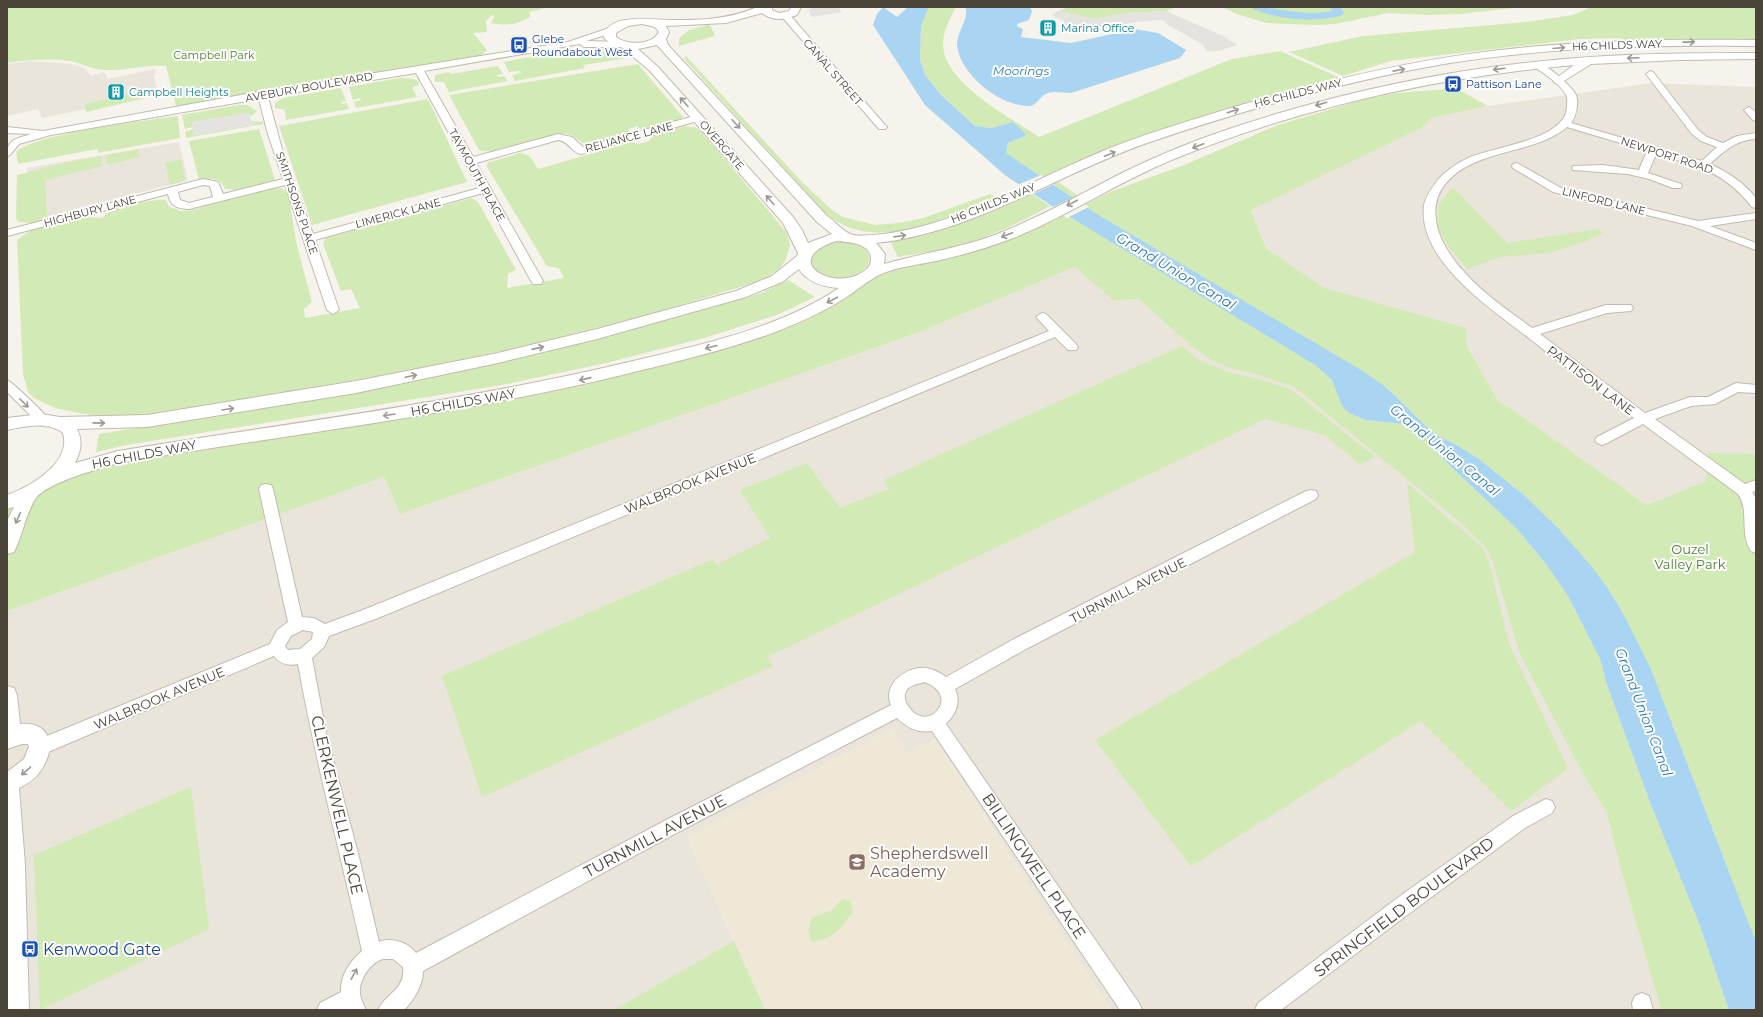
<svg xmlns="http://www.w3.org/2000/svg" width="1763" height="1017" font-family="Montserrat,sans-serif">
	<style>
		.residential { fill: #eae5da }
		.education { fill: #efe8d6 }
		.green { fill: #d2eab5 }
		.parking { fill: #e5e3e0 }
		.water { fill: #a9d4f2 }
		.pier { fill: #f6f3ec }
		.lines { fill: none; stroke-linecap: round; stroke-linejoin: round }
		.canal { fill: #a9d4f2; fill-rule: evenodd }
		.minor-casing { stroke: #c2bbae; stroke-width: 2 }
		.tertiary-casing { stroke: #c2bbae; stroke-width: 2 }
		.minor { fill: #fff; fill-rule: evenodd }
		.tertiary { fill: #fff; fill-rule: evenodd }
		.oneway { stroke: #9c9892 }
		.labels { text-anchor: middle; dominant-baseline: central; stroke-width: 4; stroke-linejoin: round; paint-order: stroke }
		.far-culture-label { font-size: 11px; fill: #0d838f; stroke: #fff; text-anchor: start }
		.far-transit-label { font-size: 11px; fill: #164399; stroke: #fff; text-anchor: start }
		.far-street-label { font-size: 11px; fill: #4b4439; stroke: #fff }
		.far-park-label { font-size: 11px; fill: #4a7f2a; stroke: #fff }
		.far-water-label { font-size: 12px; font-style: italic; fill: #2e7ab2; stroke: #fff }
		.street-label { font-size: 13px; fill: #4b4439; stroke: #fff }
		.park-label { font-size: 13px; fill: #4a7f2a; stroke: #fff }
		.water-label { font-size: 14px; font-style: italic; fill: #2e7ab2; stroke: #fff }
		.near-street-label { font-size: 16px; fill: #4b4439; stroke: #fff }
		.near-education-label { font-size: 16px; fill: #785e54; stroke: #fff; text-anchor: start }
		.near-transit-label { font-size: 16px; fill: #164399; stroke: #fff; text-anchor: start }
	</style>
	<rect width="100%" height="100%" fill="#f6f3ec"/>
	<path class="residential" d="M31,61L71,64L84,68L91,76L104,72L108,79L155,69L156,75H154L158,95L86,112V109L42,118L38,109L7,116V64Z
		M1651,83L1756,87V547L1724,474L1647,505L1497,399L1467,346L1466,328L1324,289L1266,248L1251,209L1420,128L1431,118L1488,106Z
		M179,142L188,180L32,221L27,168Z
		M1075,267L1114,301L1139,299L1192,347L1211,360L1230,368L1255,374L1294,387L1464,526L1485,547L1493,563L1520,655L1581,770L1607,813L1621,870L1661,1010H1111L935,740L908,754L687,837L765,1010H7V611L384,477L400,514L917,333Z"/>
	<path class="education" d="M893,728L908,754L935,740L1111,1010H765L687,837Z"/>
	<path class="green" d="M7,7H550L529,12L530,17C518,25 506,26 491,23L494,17L493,14L486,21L487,32L473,33L487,50L476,60L177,110L166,66C145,64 126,71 105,70C92,69 81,63 69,61C48,58 28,60 7,63Z
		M929,7H956C950,18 943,31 943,44C943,83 1011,118 1039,137L1232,59L1280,51L1347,81L1141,141L1053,178L1088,203L1110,192L1184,165L1278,125L1365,99L1396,93L1449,89L1463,92L1488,106L1431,118L1421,128L1251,210L1266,248L1324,288L1466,328L1467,346L1497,399L1647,505L1706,481L1708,453L1756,454V942L1651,669L1625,617L1609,590L1556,526L1525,496L1479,459L1455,444L1433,433L1388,389L1306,338L1097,214L1006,153L1008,143L1027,135L1012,122L991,128L975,126L942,96L925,75L920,59L921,26Z
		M1064,7H1177L1166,11L1127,13L1094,19L1057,11L1065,9Z
		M1222,7H1522L1459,14L1428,15L1388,13L1335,24L1314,25L1266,23L1237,14Z
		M1591,7H1756V43L1605,44L1621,38L1580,39L1390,61L1343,76L1289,52L1363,36L1526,22L1573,15Z
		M707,25H710L715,36L679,46V38L689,30Z
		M569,49L604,51L628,58L583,65L585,68L515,81L512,75L521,73L520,71L509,72L504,62Z
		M686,56L801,181L833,211L843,217L875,225L899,223L923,218L990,194L995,197C945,219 872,256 824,212L686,61L684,58Z
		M638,64L683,117C671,124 652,131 639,129L638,126L629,129L628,134L625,135L590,145C577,144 576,132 560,134C534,137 506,156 479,150L449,95Z
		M498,66L503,74L497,75L498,77L504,76L508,81L449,92L444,82H435V75L450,72L451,74Z
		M400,78L413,79L418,81L419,85L412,88L417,97L356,108L354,102L361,100L360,98L353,100L349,87Z
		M157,88L158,95L86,112L85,104Z
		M341,88L346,101L341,102L342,104L347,103L349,109L286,120L285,110L275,108V103L283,98Z
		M428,99L467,182L312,225L279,126Z
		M238,105H247L257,111L253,115L250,116L249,113L192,122V127L185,129L182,115Z
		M178,116L180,138L98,153L97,149L18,164L16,152C37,133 145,121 178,116Z
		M252,121L263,122V124L186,138L185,132L193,129L194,135L253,125Z
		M684,126L697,128L702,132L787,233L790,245L786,259L780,268L763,280L647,315L521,347L385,375L163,414L115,417L84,414L55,408L34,398L28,392L23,374L17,240L28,232L37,229L88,216C105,221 100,217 113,210C120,206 159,198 166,200L169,207L181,211L191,210L268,189L281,188L288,193L297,246L312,302L304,309L305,318L360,308L351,289L341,291L323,244L326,238L471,198L478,202L516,270L508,274L507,288L564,278L559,268L547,266L487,167V163L520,153C531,154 533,161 538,169L632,142L639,144L649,141L651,136Z
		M259,129L275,180L239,190L225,189C220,177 210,178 199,180L189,141Z
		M138,149L139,157L107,165L106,155Z
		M101,156L102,166L45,180L47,217L106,202L104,204L32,223L19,222L16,219L17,175L68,162Z
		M181,159L185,181L170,185L165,163Z
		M1453,187L1507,243L1598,229L1603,233L1584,242L1549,253L1500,257L1467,269L1448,246L1437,226L1439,204Z
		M1032,194L1050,206C1018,224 983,240 947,248C931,252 914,254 898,257L890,241L926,235Z
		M1057,211L1068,216L1315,365L1332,380L1342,406L1349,413L1365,420L1413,425L1425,435L1449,465L1517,529L1546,564L1568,596L1600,659L1607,685L1651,805L1700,926L1729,1010H1661L1621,870L1607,813L1581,770L1520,655L1493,563L1485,547L1464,526L1294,387L1255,374L1230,368L1211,360L1192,347L1139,299L1114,301L1075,267L917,333L400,514L384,477L7,611V502L82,467L486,399L765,331L871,273L957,252Z
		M841,241C897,247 859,291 823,275C793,261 823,243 841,241Z
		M788,280L815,297L777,315L704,338L606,363L502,385L127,445L96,452L99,434L365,391L530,355L672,319L762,293Z
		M1182,346L1197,359L1228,372L1255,378L1292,390L1375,457L1360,465L1325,435L1265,419L767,657L773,666L482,797L442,676L713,559L716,565L770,538L740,490L807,463L840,508L889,489L884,480Z
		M1407,483L1482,547L1489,562L1509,644L1568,768L1511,811L1421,721L1191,866L1095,740L1415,552Z
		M191,787L209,929L40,1010L34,855Z
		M842,899L850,901L853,912C840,929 834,938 812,942L808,930L812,918L832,910Z
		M734,941L765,1010H614Z"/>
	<path class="parking" d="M815,7H838L842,12L812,17L808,10Z
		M1057,11L1094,19L1127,13L1166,11L1223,36L1237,45L1219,51H1207L1202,44L1168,25L1165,21L1159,20L1136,22L1077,34L1059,33L1064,21L1052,16Z
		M249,113L253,125L193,135L192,122Z"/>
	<path class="water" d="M883,7L897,17L908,7H929L921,26L920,59L925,75L942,96L975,126L991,128L1013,122L1027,135L1008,143L1006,153L1097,214L1366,373L1388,389L1433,433L1455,444L1479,459L1525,496L1556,526L1592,567L1609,590L1625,617L1651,669L1756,942V1010H1729L1700,926L1651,805L1607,685L1600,659L1568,596L1546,564L1517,529L1449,465L1425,435L1413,425L1365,420L1349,413L1342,406L1332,380L1315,365L1058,210L1006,176L925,105L873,25L877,14Z
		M965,7H1030L1032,11L1029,20L1017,24V26L1023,29L1021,37L1071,43L1135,29L1158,33L1186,50L1180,58L1071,93C1063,93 1051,90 1044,95C1039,98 1037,105 1030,106C1001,107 960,75 957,45C956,33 970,19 965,7Z"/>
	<path class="pier" d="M1041,175L1055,184L1031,195L1017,185Z
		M1074,197L1089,207L1067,218L1050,208Z"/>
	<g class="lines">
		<path class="canal" d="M1252,7C1281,7 1301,17 1332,11L1330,7H1340L1344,13L1343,15C1313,23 1282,20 1253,9Z"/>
		<defs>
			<path id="minor" d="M783,14H789L885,125L887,127L885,129H879L783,18Z
				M612,27L616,30L615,32L586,41L619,42L623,45L622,47H584L580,44L424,71L473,157L558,134L572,137L583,147L698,115L703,118L701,120L581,154C571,152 570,142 558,140L476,163L543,281L541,284H533L531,281L483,193L315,240L339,310L333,314L327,310L285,185L189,209C178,209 170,206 168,194L7,236V230L203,179L218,182L223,194L283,179L267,131L259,99L51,135L19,144L10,155L7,156C7,138 17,139 31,134L7,133V127L43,131L263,91L568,42ZM416,73L479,188L313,234L282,149L268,97ZM203,185L210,186L213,197L189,203L180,200L178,192Z
				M1538,62C1547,65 1572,86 1576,95C1579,104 1576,116 1571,123L1702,161L1717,147L1701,141L1692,134L1646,74L1650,71L1653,72L1698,130L1707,137L1723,143L1737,136L1756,133V139C1736,140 1724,151 1710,164C1729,173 1743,182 1756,198V208L1752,207C1724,171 1697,166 1656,154L1648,173L1681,184L1682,186L1681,188H1673L1649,179L1628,174L1573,170L1572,168L1573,166L1603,165L1639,170L1647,151L1567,127C1542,148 1506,149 1476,162C1418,187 1429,235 1466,274C1485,295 1509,311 1532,328L1606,305H1631L1633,308L1631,311L1607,313L1540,334L1645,413L1690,397H1708L1736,383L1756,385V393L1738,392L1715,404L1691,406L1655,419L1745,484L1756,480V491L1752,492L1756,498V553L1751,551C1739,533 1750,511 1738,494L1643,424L1607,443L1602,445L1597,443L1595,440L1597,437L1634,418C1599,392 1564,366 1530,339C1493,310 1417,261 1424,205C1426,196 1431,189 1437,181C1445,171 1456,164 1468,158C1492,147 1566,140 1567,107C1567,104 1568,98 1566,95C1560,83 1545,75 1535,67V63Z
				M1749,107L1756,112V121L1753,120L1744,110Z
				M1517,163L1561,188L1698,221L1756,213V219L1710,226L1756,243V250L1692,226L1553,192L1513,168L1512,166L1513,164Z
				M1042,313L1046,314L1076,344L1078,347L1076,350H1068L1055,337L378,618L329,636L324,647L312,658L326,733L359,857L379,942C391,937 408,942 416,953L668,819L891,705C882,684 907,666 926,668C933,669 941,673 946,677L1014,639L1306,491L1311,490L1316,491L1318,495L1316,499L1026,649L955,689C961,702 956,714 946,724L1139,1003L1142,1010H1120L932,731C918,733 907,728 897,718L680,831L423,971C423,985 414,1000 404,1010H378C385,994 406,989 403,967L393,959C390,959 386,959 383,959C369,963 356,984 361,998C362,1002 364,1006 366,1010H317L320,1003L341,992C340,976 350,961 362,951C341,855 315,760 298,664C288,666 280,664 274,656L41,755L35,753L33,747L35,741L270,644L277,630L288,622L259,489L261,485L266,484L271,485L273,489L302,617L314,618L325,624L368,608L1049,331L1036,317ZM303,630L313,632L312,639L300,649L288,650L285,646L291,636ZM925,682C960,696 931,730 912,711C907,705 904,701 905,694C907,685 918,684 925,682Z
				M7,380C11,381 46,414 48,419L47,422H37L7,392Z
				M1546,799L1552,801L1555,807L1552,813L1525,828L1414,910L1281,1010H1255L1258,1003L1400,896L1513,816Z
				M1642,993L1649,996L1653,1010H1633L1632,1003L1635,996Z"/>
			<path id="tertiary" d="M757,7H772V10L779,13L789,11L791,7H801L797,15C785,20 772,21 762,13L726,23L666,26L669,32L666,39L668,45L827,216C834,221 842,230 850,234C857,237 866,235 874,235C958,227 1033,179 1110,148C1150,132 1192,120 1234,107C1330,79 1428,56 1528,47C1604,40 1680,39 1756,40V46C1654,45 1552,47 1450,63C1348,80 1248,109 1150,142C1059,173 974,233 876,243L885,254L884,264C926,252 968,247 1007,230C1048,213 1086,191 1126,171C1161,154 1198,139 1235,127C1355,87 1480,63 1606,56C1656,53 1706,53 1756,53V59L1680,60L1591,64L1559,84L1555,83L1553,81L1555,79L1574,65C1436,77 1303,107 1174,159C1120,181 1071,214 1016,237C991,247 963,255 936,261C917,265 894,267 877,276C866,282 856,291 845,298C822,313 796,324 770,334C722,351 672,363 622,375C456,415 286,435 118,463C99,469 48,482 36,498C25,514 23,535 14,552L7,554V521L14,507L7,509V495C30,487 72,463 63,433C48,421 25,426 7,430V418L41,414L60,417L147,415L356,381L498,353L597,329L736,291L772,276L797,256L798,253L783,223L650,71L623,48L611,44L604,38C605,12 654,20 669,20C683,20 696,20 709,19C726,17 742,14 757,7ZM642,24L655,27L659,32C651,46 627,45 616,37V33L628,26ZM657,45L817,222L832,234L808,243L802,230L793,217L658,67L638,49ZM836,241C848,242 870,243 871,258C871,264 869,268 864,271C836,293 777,261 836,241ZM799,269C808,283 824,287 839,288C778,329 700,345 629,362C461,402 289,423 118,451L75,463C81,451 83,441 77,429L147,427L356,393L498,363L597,339L746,297L782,282Z
				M7,686L14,688L17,695L20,724C54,721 56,752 39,773C34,780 27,784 19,788L25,865L29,1010H7V772L24,759L29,747L28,744H22L7,749Z"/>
		</defs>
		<use href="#minor" class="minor-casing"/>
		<use href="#tertiary" class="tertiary-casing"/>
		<use href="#minor" class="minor"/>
		<use href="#tertiary" class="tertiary"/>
	</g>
	<defs><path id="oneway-shaft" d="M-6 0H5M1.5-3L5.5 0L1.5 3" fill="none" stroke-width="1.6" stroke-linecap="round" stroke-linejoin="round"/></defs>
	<g class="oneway">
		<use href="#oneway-shaft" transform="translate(1689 42) rotate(-1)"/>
		<use href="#oneway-shaft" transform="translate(1559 48) rotate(-5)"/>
		<use href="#oneway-shaft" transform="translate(1633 58) rotate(178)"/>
		<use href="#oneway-shaft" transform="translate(1499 69) rotate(173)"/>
		<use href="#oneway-shaft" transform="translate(1399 70) rotate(-11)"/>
		<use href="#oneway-shaft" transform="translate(684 102) rotate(-132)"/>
		<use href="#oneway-shaft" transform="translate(1321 104) rotate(164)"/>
		<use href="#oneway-shaft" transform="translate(1233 111) rotate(-18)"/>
		<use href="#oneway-shaft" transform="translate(736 124) rotate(48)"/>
		<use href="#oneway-shaft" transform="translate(1198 146) rotate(159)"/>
		<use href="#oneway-shaft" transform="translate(1110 154) rotate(-22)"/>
		<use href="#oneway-shaft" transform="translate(770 200) rotate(-131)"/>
		<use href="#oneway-shaft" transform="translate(1072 203) rotate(152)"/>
		<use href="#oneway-shaft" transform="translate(1007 235) rotate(159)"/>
		<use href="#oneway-shaft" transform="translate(900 236) rotate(-8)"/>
		<use href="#oneway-shaft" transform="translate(832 300) rotate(152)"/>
		<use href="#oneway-shaft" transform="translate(711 347) rotate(165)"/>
		<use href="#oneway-shaft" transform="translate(538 348) rotate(-13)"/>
		<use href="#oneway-shaft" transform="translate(411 376) rotate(-12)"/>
		<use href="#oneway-shaft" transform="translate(585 379) rotate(167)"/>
		<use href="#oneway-shaft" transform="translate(24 403) rotate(45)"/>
		<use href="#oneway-shaft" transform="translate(228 409) rotate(-9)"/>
		<use href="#oneway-shaft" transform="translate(389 415) rotate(171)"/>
		<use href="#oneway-shaft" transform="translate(99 423) rotate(1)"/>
		<use href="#oneway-shaft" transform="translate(18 518) rotate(114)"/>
		<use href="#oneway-shaft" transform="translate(26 771) rotate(139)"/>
		<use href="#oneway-shaft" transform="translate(354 974) rotate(-61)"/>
	</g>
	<defs>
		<symbol id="building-square" viewBox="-11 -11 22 22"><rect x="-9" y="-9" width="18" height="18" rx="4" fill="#0f9aa8" stroke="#fff"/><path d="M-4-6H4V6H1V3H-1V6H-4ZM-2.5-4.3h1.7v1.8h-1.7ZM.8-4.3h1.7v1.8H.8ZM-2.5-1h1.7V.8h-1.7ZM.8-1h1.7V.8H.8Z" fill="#fff"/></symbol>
		<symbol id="bus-square" viewBox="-11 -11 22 22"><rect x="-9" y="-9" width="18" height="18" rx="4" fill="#1a4fb4" stroke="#fff"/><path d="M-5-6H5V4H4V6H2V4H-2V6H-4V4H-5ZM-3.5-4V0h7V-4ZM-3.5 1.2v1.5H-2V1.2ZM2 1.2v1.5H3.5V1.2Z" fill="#fff"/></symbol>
		<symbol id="school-square" viewBox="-11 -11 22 22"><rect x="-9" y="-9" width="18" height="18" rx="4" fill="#8d6e63" stroke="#fff"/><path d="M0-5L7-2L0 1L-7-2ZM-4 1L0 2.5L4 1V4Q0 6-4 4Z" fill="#fff"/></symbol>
	</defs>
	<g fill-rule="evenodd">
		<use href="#building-square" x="1038" y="18" width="20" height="20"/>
		<use href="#bus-square" x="509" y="35" width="20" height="20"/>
		<use href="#bus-square" x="1443" y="74" width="20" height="20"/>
		<use href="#building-square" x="106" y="82" width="20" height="20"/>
		<use href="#school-square" x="847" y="852" width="20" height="20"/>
		<use href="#bus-square" x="20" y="939" width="20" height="20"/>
	</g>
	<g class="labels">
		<g class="far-culture-label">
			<text x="1061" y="28">Marina Office</text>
			<text x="129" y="92">Campbell Heights</text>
		</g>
		<g class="far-transit-label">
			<text x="532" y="39">Glebe<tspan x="532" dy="13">Roundabout West</tspan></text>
			<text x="1466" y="84">Pattison Lane</text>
		</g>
		<g class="far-street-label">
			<text transform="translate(1617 45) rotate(-2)">H6 CHILDS WAY</text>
			<text transform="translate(833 72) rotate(49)">CANAL STREET</text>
			<text transform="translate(309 87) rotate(-10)">AVEBURY BOULEVARD</text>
			<text transform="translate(1298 93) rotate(-14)">H6 CHILDS WAY</text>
			<text transform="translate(629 137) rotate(-15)">RELIANCE LANE</text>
			<text transform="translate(722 145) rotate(49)">OVERGATE</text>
			<text transform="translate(1667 155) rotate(18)">NEWPORT ROAD</text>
			<text transform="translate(477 175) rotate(61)">TAYMOUTH PLACE</text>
			<text transform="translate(1604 201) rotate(14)">LINFORD LANE</text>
			<text transform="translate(297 203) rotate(71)">SMITHSONS PLACE</text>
			<text transform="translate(993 203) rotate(-22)">H6 CHILDS WAY</text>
			<text transform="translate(90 211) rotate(-15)">HIGHBURY LANE</text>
			<text transform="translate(398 213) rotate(-15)">LIMERICK LANE</text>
		</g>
		<g class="far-park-label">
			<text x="214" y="55">Campbell Park</text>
		</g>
		<g class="far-water-label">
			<text x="1021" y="70">Moorings</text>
		</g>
		<g class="street-label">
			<text transform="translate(1591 380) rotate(37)">PATTISON LANE</text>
			<text transform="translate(463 402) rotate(-10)">H6 CHILDS WAY</text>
			<text transform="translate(144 454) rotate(-11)">H6 CHILDS WAY</text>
			<text transform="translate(690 483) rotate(-22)">WALBROOK AVENUE</text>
			<text transform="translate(1128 590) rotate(-27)">TURNMILL AVENUE</text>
			<text transform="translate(159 698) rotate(-23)">WALBROOK AVENUE</text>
		</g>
		<g class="park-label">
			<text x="1690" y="549">Ouzel<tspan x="1690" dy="15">Valley Park</tspan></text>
		</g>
		<g class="water-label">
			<text transform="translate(1176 271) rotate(31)">Grand Union Canal</text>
			<text transform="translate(1445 450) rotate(39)">Grand Union Canal</text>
			<text transform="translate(1644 712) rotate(69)">Grand Union Canal</text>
		</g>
		<g class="near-street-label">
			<text transform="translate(337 805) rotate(77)">CLERKENWELL PLACE</text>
			<text transform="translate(655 836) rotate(-28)">TURNMILL AVENUE</text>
			<text transform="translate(1034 866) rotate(56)">BILLINGWELL PLACE</text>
			<text transform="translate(1404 907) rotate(-37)">SPRINGFIELD BOULEVARD</text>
		</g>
		<g class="near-education-label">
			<text x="870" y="853">Shepherdswell<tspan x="870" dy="18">Academy</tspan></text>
		</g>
		<g class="near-transit-label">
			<text x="43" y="949">Kenwood Gate</text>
		</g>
	</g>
	<rect width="1763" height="1017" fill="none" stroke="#4b4439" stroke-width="16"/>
</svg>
